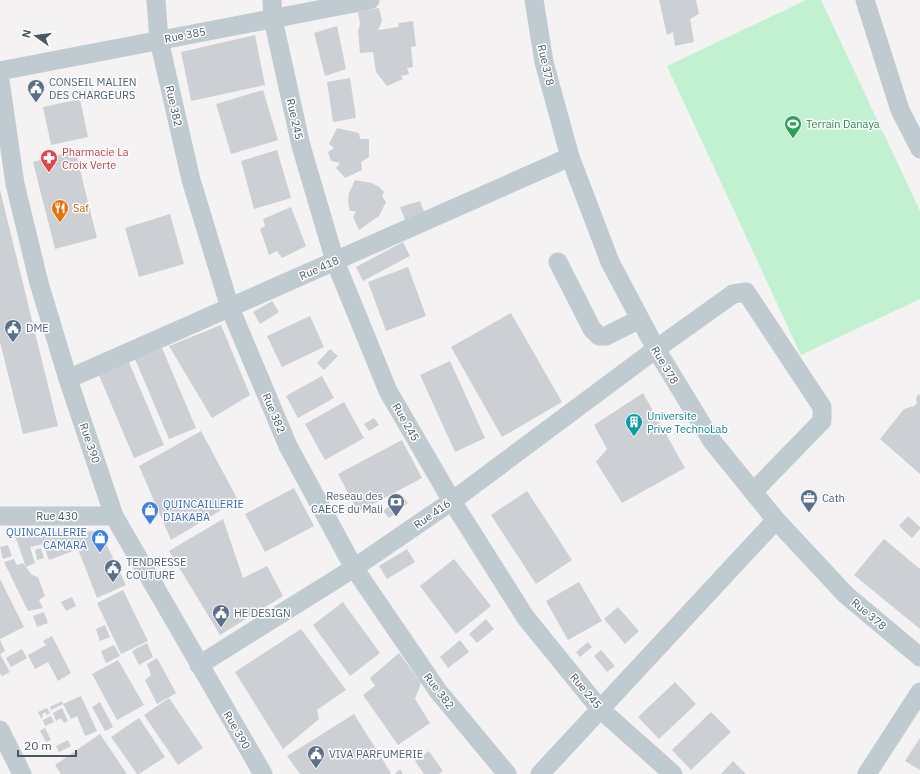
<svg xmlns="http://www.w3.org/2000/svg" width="920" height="774" font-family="'IBM Plex Sans',sans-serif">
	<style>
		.green { fill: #c2f1d1 }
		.building { fill: #ccd0d4 }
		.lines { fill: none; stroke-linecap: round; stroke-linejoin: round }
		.minor { stroke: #c0cad1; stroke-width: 19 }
		.labels { text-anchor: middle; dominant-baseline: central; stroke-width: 3; stroke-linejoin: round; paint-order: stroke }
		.street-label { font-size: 11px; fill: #495760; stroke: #fff }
		.service-label { font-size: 11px; fill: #4e5e75; stroke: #fff; text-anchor: start }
		.leisure-label { font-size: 11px; fill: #27864d; stroke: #fff; text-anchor: start }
		.health-label { font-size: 11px; fill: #be3a42; stroke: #fff; text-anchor: start }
		.food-label { font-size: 11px; fill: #c56008; stroke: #fff; text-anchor: start }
		.culture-label { font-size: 11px; fill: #0d838f; stroke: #fff; text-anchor: start }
		.shop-label { font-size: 11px; fill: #366cbe; stroke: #fff; text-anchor: start }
	</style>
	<rect width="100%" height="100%" fill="#f4f2f2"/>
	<path class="green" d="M806,0H821L920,211V299L801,355L667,66Z"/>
	<path class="building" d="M659,0H696L699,14L690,19L694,42L675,46L673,32L667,35Z
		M379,8L382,21L378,30L398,27L399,23L413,21L416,46L411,47L413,67L407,68L409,74L401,76L403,79L387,86L376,72L373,52L360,53L358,31L360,24L358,12Z
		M337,26L346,69L325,76L314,33Z
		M255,35L265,85L191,101L181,52Z
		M350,78L356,118L333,122L327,82Z
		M263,90L278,140L231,154L216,104Z
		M80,99L88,137L51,145L43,107Z
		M337,128L359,133L360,139H369V157L361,162L362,170L345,178L336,168L340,163L331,161L328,152L334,148L329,144Z
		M75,150L97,238L55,249L33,162Z
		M277,150L291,198L254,209L241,161Z
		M355,180L372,183L379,187L384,192L382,196L386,202L379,216L359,230L353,217L356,211H350L348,202L349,193Z
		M0,190L58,426L23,434L0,342Z
		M420,201L425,214L405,220L400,207Z
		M291,207L306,246L282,258L277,251L269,255L260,229L265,226L263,219Z
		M170,214L184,264L139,277L125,228Z
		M403,242L410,256L363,281L356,267Z
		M408,267L426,316L386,331L368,282Z
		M272,301L279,312L260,324L253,312Z
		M511,313L562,402L502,437L451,347Z
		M310,316L324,347L282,367L267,336Z
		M221,325L250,395L212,418L169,346Z
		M162,348L196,428L169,439L135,359Z
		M330,349L338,356L324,370L317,363Z
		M128,360L164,445L134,458L98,373Z
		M450,361L485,438L455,452L420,375Z
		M322,376L334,398L298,418L286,396Z
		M643,393L685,468L622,503L596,462L607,449L594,425Z
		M918,394L920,396V474L880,439L904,409L914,406L917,403L916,399Z
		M344,402L364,438L325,460L305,424Z
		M374,418L379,425L369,431L364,424Z
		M201,431L238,500L171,540L139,466Z
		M402,440L422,478L358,512L338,474Z
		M294,488L314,526L265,552L245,514Z
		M527,491L572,560L536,584L491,515Z
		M403,496L408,503L389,518L383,511Z
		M908,516L920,527V529L912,538L899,526Z
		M223,519L243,578L267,566L283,596L220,635L169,551Z
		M100,531L126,585L97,598L78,549L49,560L43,544L30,547L35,563L26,567L14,533Z
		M884,539L920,569V629L854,575Z
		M8,545L12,556L3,559L0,547Z
		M41,548L44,558L37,560L35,550Z
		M407,549L415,562L387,579L379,566Z
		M14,559L17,565L23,563L32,575L38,577L45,596L39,600L43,608L28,611L4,562Z
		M454,559L491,606L456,634L420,586Z
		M0,579L24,627L0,639Z
		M579,582L602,621L568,640L546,601Z
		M123,590L148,641L121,654L97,603Z
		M72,597L76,606L66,611L61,602Z
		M343,602L380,653L350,676L313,625Z
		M618,607L639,631L625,644L604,619Z
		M44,612L48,623L37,627L33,616Z
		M486,619L494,629L477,643L469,634Z
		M105,625L110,637L100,641L96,629Z
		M301,629L346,690L317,710L319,719L283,749L235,672Z
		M52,636L71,673L58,681L48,662L35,669L28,655L46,645L43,641Z
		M0,640L5,651L0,654Z
		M460,640L469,652L448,668L440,657Z
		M588,642L592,647L580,657L576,652Z
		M147,643L153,657L139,665L132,651Z
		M114,645L120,656L106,663L101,651Z
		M22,649L27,658L11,667L6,658Z
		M601,650L615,666L607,672L594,656Z
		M399,653L421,683L415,699L430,723L398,745L363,695L375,686L370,678Z
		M0,654L10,672L2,676L0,673Z
		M157,658L176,693L157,704L145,680L151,675L147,664Z
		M118,660L144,705L117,720L92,674Z
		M675,682L696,704L659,739L638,717Z
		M81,696L97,731L85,736L77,716L71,719L63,704Z
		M169,698L203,748L178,765L144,715Z
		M62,701L63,704L51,710L50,707Z
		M100,702L113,727L105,731L92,707Z
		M47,708L50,713L46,715V712L42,714L43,717L41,718L38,712Z
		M62,708L68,721L64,723L61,718L56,721L53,713Z
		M711,712L731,732L691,770L672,750Z
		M354,714L391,773L389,774H300L287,756Z
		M51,716L54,722L45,726L43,720Z
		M139,718L165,757L139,774H137L111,737Z
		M45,728L51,740L46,742L40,731Z
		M100,734L127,774H61L55,765Z
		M920,738V770L905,761Z
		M68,740L71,746L59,752L56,746Z
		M429,751L443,771L439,774H424L415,761Z
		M733,761L746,774H721Z
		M400,769L403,774H395Z"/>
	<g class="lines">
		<path class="minor" d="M156,0L159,40L191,180L230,308L288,446L354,568L438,691L507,774
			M272,0L273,19L301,146L335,261L388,391L452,501L526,618L600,709L673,774
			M534,0L544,62L570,157L610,262L656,349L712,441L776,520L846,595L920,657
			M865,0L900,110L920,149
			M0,71L370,0
			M0,80L15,184L39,283L68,379L114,516L263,774
			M558,262L592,329L599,336H606L640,319
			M68,379L570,157
			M0,516H114
			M199,665L354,568L452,501L656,349L733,294L746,292L822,407V421L753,492
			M0,730L22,774
			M540,774L776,520
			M867,774L920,692"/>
	</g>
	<defs>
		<symbol id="civic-pin" viewBox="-11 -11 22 30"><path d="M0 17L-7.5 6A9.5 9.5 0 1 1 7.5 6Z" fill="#5c6f8a" stroke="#fff"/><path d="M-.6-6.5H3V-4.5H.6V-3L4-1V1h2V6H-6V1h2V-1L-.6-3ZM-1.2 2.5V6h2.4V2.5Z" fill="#fff"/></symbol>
		<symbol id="stadium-pin" viewBox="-11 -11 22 30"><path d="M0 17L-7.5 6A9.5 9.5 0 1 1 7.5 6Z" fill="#2e9e5b" stroke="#fff"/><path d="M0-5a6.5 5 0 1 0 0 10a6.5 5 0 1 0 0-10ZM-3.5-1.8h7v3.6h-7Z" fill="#fff"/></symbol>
		<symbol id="pharmacy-pin" viewBox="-11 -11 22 30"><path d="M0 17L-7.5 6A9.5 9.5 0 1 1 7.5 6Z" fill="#e0444e" stroke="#fff"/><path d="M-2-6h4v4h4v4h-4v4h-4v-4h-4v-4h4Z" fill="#fff"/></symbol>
		<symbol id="restaurant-pin" viewBox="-11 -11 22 30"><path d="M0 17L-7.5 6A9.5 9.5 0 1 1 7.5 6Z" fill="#e8710a" stroke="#fff"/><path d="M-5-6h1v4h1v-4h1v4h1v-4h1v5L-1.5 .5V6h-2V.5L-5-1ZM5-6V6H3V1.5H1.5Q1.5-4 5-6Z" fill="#fff"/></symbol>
		<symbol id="building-pin" viewBox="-11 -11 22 30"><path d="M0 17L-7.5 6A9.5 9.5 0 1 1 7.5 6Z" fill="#0f9aa8" stroke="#fff"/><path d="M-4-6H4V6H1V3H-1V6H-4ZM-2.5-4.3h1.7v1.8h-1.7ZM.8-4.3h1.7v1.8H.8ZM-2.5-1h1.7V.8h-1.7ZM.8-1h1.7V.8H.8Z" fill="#fff"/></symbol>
		<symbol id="office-pin" viewBox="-11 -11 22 30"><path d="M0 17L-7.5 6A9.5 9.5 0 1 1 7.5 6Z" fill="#5c6f8a" stroke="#fff"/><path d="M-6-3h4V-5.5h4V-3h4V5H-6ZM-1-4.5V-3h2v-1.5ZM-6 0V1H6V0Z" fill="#fff"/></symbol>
		<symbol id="bank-pin" viewBox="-11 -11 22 30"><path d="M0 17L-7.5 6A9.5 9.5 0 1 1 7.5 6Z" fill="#5c6f8a" stroke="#fff"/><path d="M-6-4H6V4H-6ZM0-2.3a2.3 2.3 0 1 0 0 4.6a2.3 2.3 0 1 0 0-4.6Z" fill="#fff"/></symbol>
		<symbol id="shop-pin" viewBox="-11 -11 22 30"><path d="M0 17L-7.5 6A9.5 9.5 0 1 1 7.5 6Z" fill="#3f7fe0" stroke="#fff"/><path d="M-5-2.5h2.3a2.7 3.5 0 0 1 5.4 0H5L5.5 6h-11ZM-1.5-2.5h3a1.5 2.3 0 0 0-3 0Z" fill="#fff"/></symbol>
	</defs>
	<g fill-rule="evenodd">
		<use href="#civic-pin" x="26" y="78" width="20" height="27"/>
		<use href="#stadium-pin" x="783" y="114" width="20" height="27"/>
		<use href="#pharmacy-pin" x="39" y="148" width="20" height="27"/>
		<use href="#restaurant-pin" x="50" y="198" width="20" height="27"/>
		<use href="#civic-pin" x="3" y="318" width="20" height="27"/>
		<use href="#building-pin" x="624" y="412" width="20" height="27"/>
		<use href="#office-pin" x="799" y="488" width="20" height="27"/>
		<use href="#bank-pin" x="386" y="492" width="20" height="27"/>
		<use href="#shop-pin" x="140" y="500" width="20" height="27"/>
		<use href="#shop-pin" x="90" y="528" width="20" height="27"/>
		<use href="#civic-pin" x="103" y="558" width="20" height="27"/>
		<use href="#civic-pin" x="211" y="603" width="20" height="27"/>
		<use href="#civic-pin" x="306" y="744" width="20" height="27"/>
	</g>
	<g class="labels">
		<g class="street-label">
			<text transform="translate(185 35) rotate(-11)">Rue 385</text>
			<text transform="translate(546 65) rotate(77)">Rue 378</text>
			<text transform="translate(174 106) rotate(77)">Rue 382</text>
			<text transform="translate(295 119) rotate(77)">Rue 245</text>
			<text transform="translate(319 268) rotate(-24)">Rue 418</text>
			<text transform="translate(665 365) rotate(59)">Rue 378</text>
			<text transform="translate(274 413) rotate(67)">Rue 382</text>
			<text transform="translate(406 422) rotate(60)">Rue 245</text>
			<text transform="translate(90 443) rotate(71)">Rue 390</text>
			<text transform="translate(432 514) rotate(-35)">Rue 416</text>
			<text x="57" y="516">Rue 430</text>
			<text transform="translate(869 614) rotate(40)">Rue 378</text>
			<text transform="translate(439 691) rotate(53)">Rue 382</text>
			<text transform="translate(586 691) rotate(50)">Rue 245</text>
			<text transform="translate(237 730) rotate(60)">Rue 390</text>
		</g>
		<g class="service-label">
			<text x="49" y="82">CONSEIL MALIEN<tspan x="49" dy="13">DES CHARGEURS</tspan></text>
			<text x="26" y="328">DME</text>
			<text x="383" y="496" text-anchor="end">Reseau des<tspan x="383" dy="13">CAECE du Mali</tspan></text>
			<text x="822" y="498">Cath</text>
			<text x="126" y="562">TENDRESSE<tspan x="126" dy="13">COUTURE</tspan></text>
			<text x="234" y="613">HE DESIGN</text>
			<text x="329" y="754">VIVA PARFUMERIE</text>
		</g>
		<g class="leisure-label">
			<text x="806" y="124">Terrain Danaya</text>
		</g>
		<g class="health-label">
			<text x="62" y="152">Pharmacie La<tspan x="62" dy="13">Croix Verte</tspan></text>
		</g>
		<g class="food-label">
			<text x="73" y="208">Saf</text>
		</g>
		<g class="culture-label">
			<text x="647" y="416">Universite<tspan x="647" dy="13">Prive TechnoLab</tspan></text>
		</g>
		<g class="shop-label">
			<text x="163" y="504">QUINCAILLERIE<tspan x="163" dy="13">DIAKABA</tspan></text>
			<text x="87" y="532" text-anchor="end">QUINCAILLERIE<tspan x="87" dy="13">CAMARA</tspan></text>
		</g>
	</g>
	<g transform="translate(36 36) rotate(284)" stroke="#ffffff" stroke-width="3" paint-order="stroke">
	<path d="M0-3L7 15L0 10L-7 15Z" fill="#495760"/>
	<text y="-6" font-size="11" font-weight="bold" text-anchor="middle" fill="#495760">N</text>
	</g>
	<path d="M18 750v6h58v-6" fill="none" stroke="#495760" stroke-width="2"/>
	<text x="24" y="750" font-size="12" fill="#495760" stroke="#ffffff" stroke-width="3" paint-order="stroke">20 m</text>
</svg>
